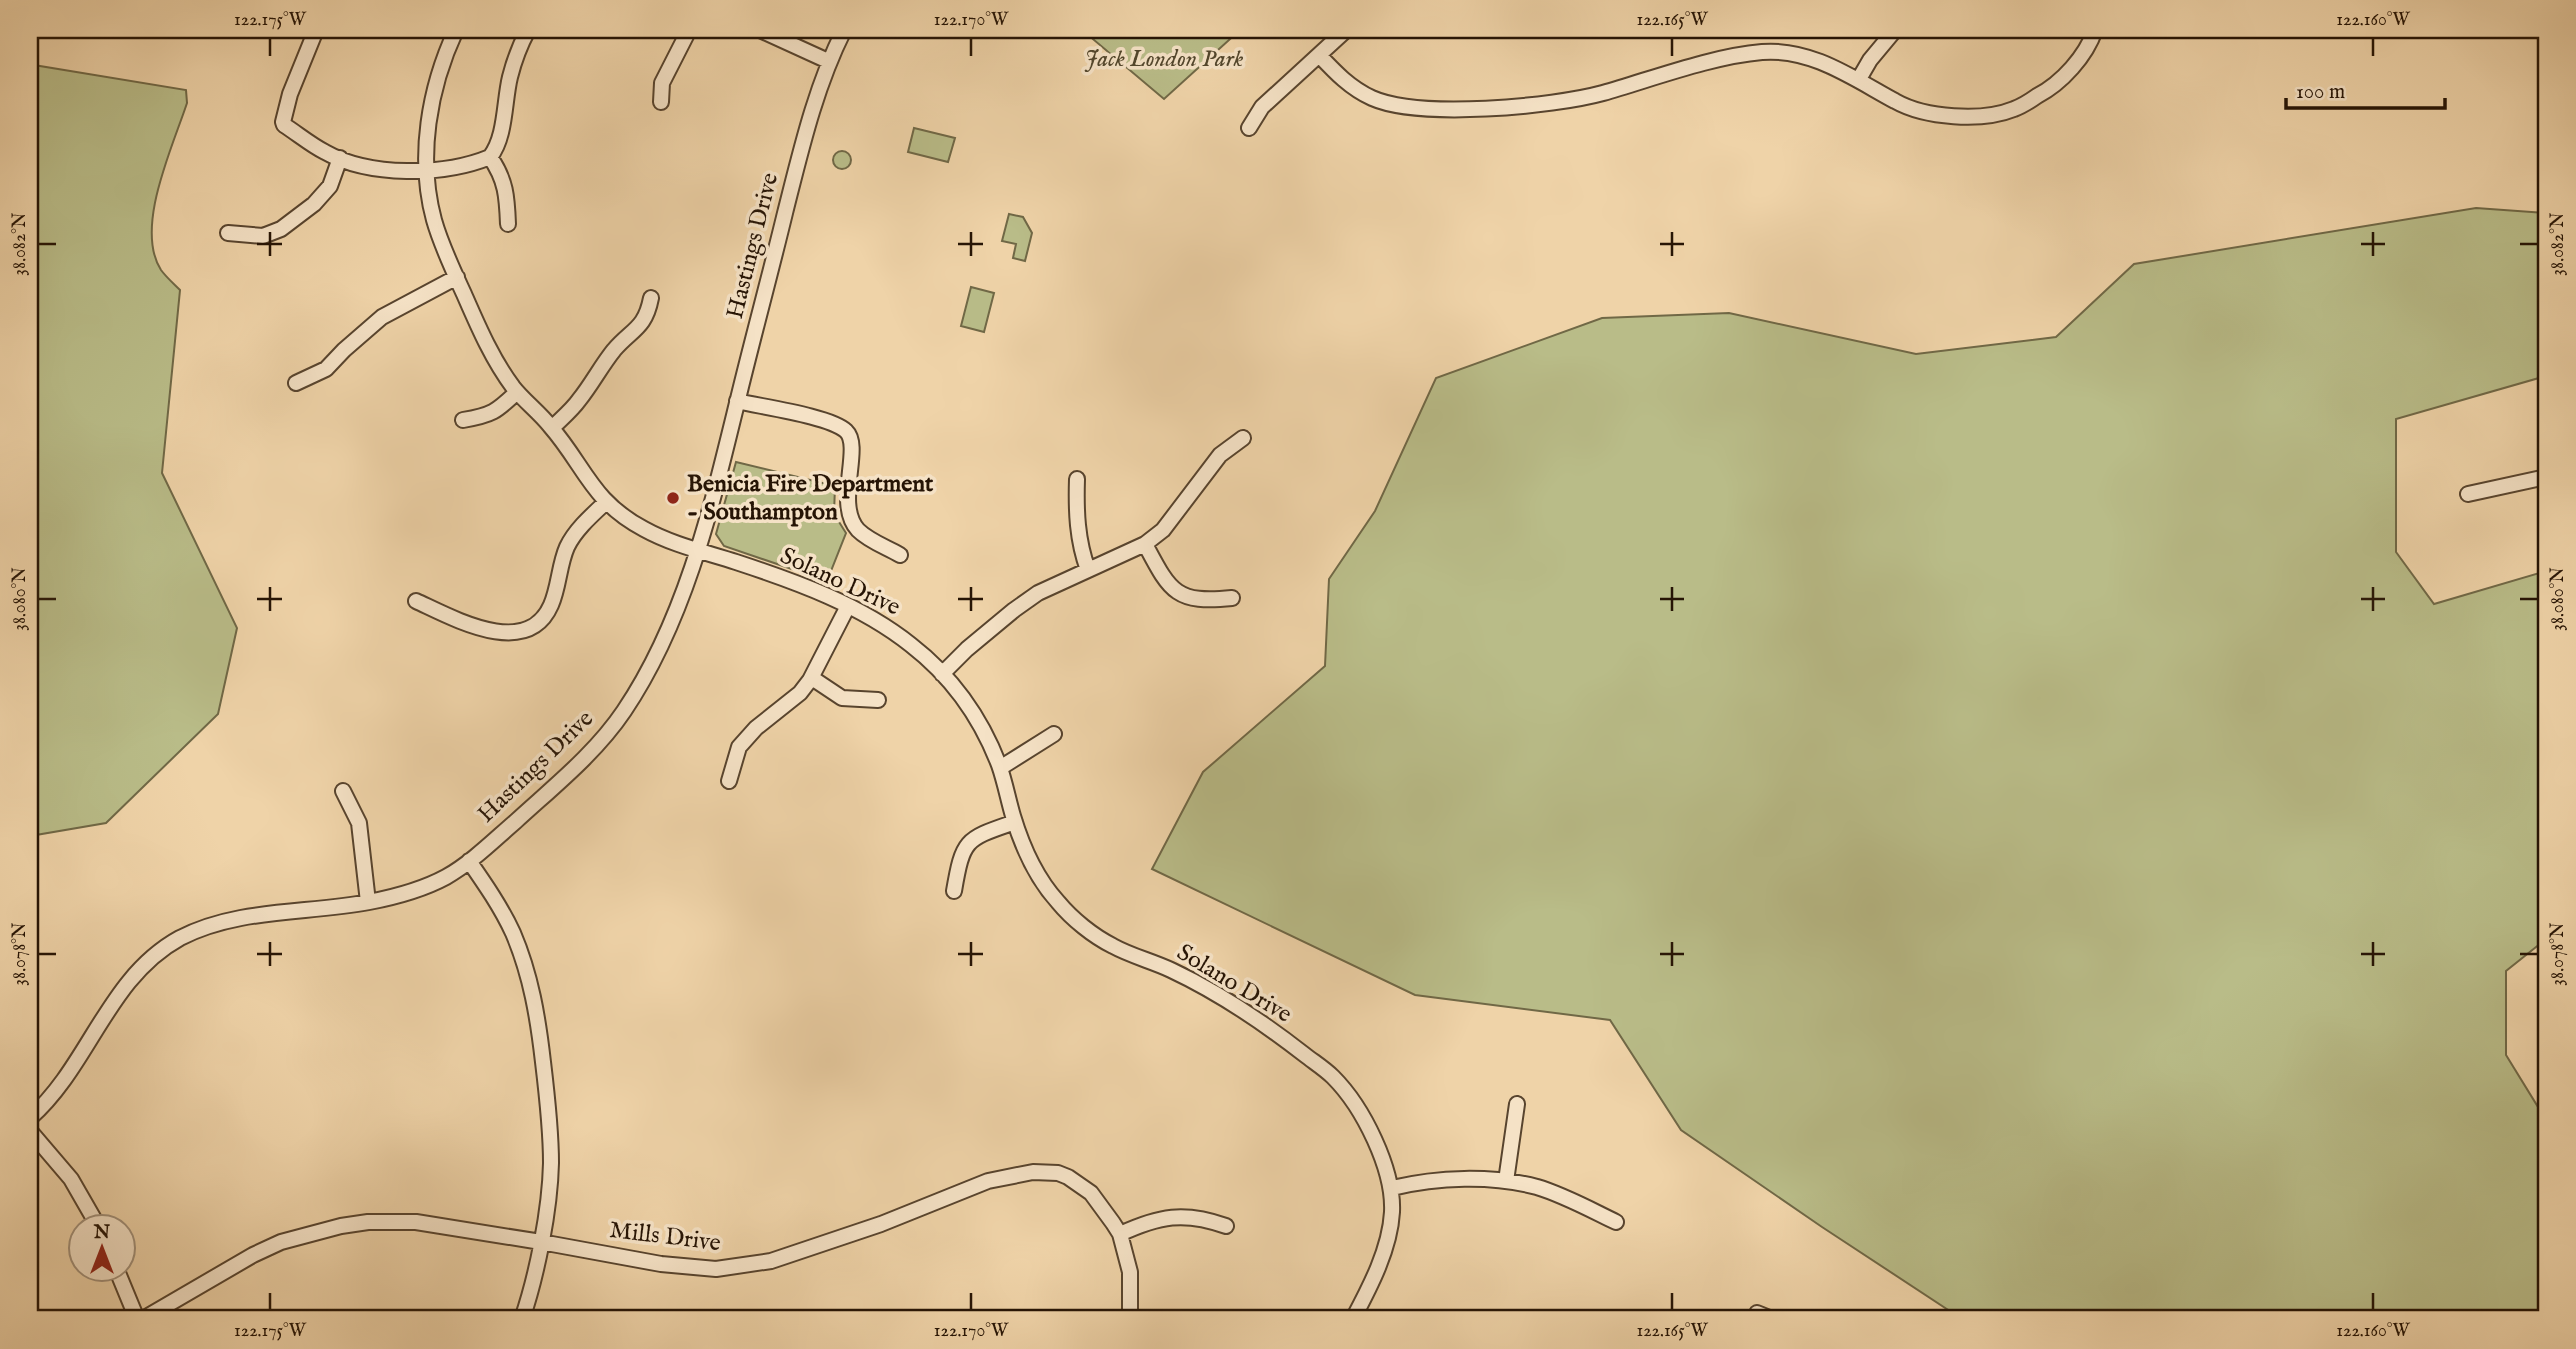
<svg xmlns="http://www.w3.org/2000/svg" width="2576" height="1349" font-family="'IM FELL English',serif">
	<style>
		.green { fill: #b9bc88; stroke: #706846; stroke-width: 2 }
		.lines { fill: none; stroke-linecap: round; stroke-linejoin: round }
		.minor-casing { stroke: #58442e; stroke-width: 18 }
		.minor { stroke: #f5e2c6; stroke-width: 14 }
		.ticks { fill: none; stroke: #261405; stroke-width: 2.5 }
		.poi-dot { fill: #8f2418; stroke: #f5e2c6; stroke-width: 2.5 }
		.labels { text-anchor: middle; dominant-baseline: central; stroke-width: 7; stroke-linejoin: round; paint-order: stroke }
		.park-label { font-size: 24px; font-style: italic; fill: #52462c; stroke: #f5e2c6 }
		.street-label { font-size: 24px; fill: #261405; stroke: #f5e2c6 }
		.poi-label { font-size: 24px; font-weight: bold; fill: #261405; stroke: #f5e2c6; text-anchor: start }
		.neatline { fill: none; stroke: #261405; stroke-width: 2.5 }
		.ticks-label { font-size: 18px; text-anchor: middle; fill: #261405 }
	</style>
	<rect width="100%" height="100%" fill="#efd3a8"/>
	<filter id="stains"><feTurbulence type="fractalNoise" baseFrequency=".00286" numOctaves="4"/><feColorMatrix values="0 0 0 0 .2 0 0 0 0 .09 0 0 0 0 .02 0 0 0 .5 -.17"/></filter>
	<radialGradient id="worn" r=".72"><stop offset=".6" stop-color="#630" stop-opacity="0"/><stop offset="1" stop-color="#630" stop-opacity=".3"/></radialGradient>
	<path class="green" d="M1078,30H1240L1164,99L1087,34Z
		M30,61L34,65L186,90L187,103C173,146 134,228 161,270C166,277 174,284 180,290L162,473L237,628L218,714L106,823L30,836Z
		M914,128L955,138L948,162L908,152Z
		M833 160a9 9 0 1 1 18 0a9 9 0 1 1-18 0Z
		M2476,208L2546,213V376L2396,419V552L2434,604L2546,571V939L2506,971V1055L2546,1120V1319H1962L1822,1227L1681,1130L1610,1020L1415,995L1152,869L1203,772L1325,666L1329,579L1375,511L1436,378L1602,318L1729,313L1916,354L2056,337L2134,264Z
		M1009,214L1023,217L1032,233L1025,261L1013,258L1016,244L1002,241Z
		M971,287L994,293L984,332L961,326Z
		M736,462L835,486L834,514L846,533L827,581L724,546L716,534Z"/>
	<g class="lines">
		<defs>
			<path id="minor" d="M316,30L290,94L283,122L284,125C298,134 311,145 325,152C369,177 444,176 490,157C506,137 504,101 510,77C514,61 520,45 528,30
				M456,30C429,88 417,157 434,220C441,245 453,270 464,294C478,326 492,359 513,387C524,401 539,412 550,426C585,466 591,501 644,529C673,545 705,552 736,562C797,582 861,605 911,645C951,676 981,718 999,765C1005,782 1008,799 1013,816C1022,846 1037,879 1058,902C1072,919 1093,936 1113,946C1131,956 1152,961 1171,970C1218,992 1264,1023 1305,1055C1314,1062 1325,1069 1333,1077C1363,1107 1394,1169 1392,1212C1390,1249 1370,1287 1353,1319
				M760,30L828,61
				M1319,55C1335,72 1350,88 1372,98C1419,119 1552,107 1603,93C1652,79 1713,56 1762,52C1812,48 1854,79 1895,101C1925,118 1982,122 2014,109C2022,106 2030,101 2037,96C2062,83 2086,56 2095,30
				M1859,79L1870,60L1895,30
				M661,102L662,83L689,30
				M1249,128L1262,107L1346,30
				M490,157C506,180 507,197 508,224
				M228,233L263,236L281,229L314,204L330,186L340,158
				M296,383L326,369L344,350L382,317L457,277
				M737,401C762,407 830,416 846,431C863,447 834,504 858,530C869,541 886,547 900,555
				M463,420C492,415 496,412 517,392
				M552,428C561,419 572,410 579,400C592,384 601,366 614,350C632,329 645,329 651,298
				M1077,479C1076,511 1077,540 1088,570
				M2468,494L2546,477
				M1145,544C1170,591 1175,604 1232,598
				M416,601C453,618 527,660 551,605C559,587 559,565 567,547C575,530 592,515 606,502
				M942,674L967,649L1014,610L1038,593L1145,544L1163,530L1220,455L1243,438
				M812,678L842,698L878,700
				M1000,768L1054,734
				M729,781L739,747L756,728L800,693L810,680L848,606
				M343,791L359,823L368,902
				M469,861C485,884 501,907 513,933C531,975 538,1018 543,1062C547,1095 551,1130 551,1163C550,1210 537,1275 522,1319
				M954,891C963,838 966,839 1015,822
				M30,1118C90,1065 107,978 180,938C238,908 306,914 369,902C395,897 422,890 446,877C471,863 493,841 515,822C553,787 595,754 624,711C686,619 712,505 738,399C753,337 770,275 785,213C801,150 815,88 844,30
				M30,1131L71,1179L98,1226
				M1506,1181L1517,1104
				M1392,1188C1438,1177 1491,1175 1537,1187C1564,1195 1591,1210 1616,1222
				M1120,1234C1159,1216 1184,1211 1226,1226
				M116,1268L137,1319
				M1757,1313L1772,1319
				M143,1319L253,1255L281,1242L341,1226L368,1222H416L541,1242L661,1264L716,1269L771,1261L881,1224L988,1181L1033,1172L1058,1173L1068,1177L1091,1193L1113,1223L1120,1234L1130,1272V1319"/>
		</defs>
		<use href="#minor" class="minor-casing"/>
		<use href="#minor" class="minor"/>
	</g>
	<path class="ticks" d="M270,38V56M971,38V56M1672,38V56M2373,38V56M270,232V256M971,232V256M1672,232V256M2373,232V256M38,244H56M257,244H282M958,244H983M1660,244H1684M2361,244H2385M2520,244H2538M270,587V611M971,587V611M1672,587V611M2373,587V611M38,599H56M257,599H282M958,599H983M1660,599H1684M2361,599H2385M2520,599H2538M270,942V966M971,942V966M1672,942V966M2373,942V966M38,954H56M257,954H282M958,954H983M1660,954H1684M2361,954H2385M2520,954H2538M270,1293V1310M971,1293V1310M1672,1293V1310M2373,1293V1310"/>
	<circle class="poi-dot" cx="673" cy="498" r="7"/>
	<g class="labels">
		<g class="park-label">
			<text x="1164" y="59">Jack London Park</text>
		</g>
		<g class="street-label">
			<text transform="translate(753 246) rotate(-76)">Hastings Drive</text>
			<text transform="translate(840 582) rotate(25)">Solano Drive</text>
			<text transform="translate(536 767) rotate(-44)">Hastings Drive</text>
			<text transform="translate(1234 984) rotate(31)">Solano Drive</text>
			<text transform="translate(665 1237) rotate(7)">Mills Drive</text>
		</g>
		<g class="poi-label">
			<text x="687" y="484">Benicia Fire Department<tspan x="687" dy="28">- Southampton</tspan></text>
		</g>
	</g>
	<rect width="2576" height="1349" fill="none" stroke="#efd3a8" stroke-width="77"/>
	<g transform="translate(102 1248)"><circle r="33" fill="#f5e2c6" stroke="#a29079" stroke-width="2"/>
	<path d="M0-5L12 26L0 18L-12 26Z" fill="#8f2418"/>
	<text y="-10" font-size="19" font-weight="bold" text-anchor="middle" fill="#261405">N</text>
	</g>
	<path d="M2286 98v10h159v-10" fill="none" stroke="#261405" stroke-width="3.5"/>
	<text x="2296" y="98" font-size="21" fill="#261405" stroke="#f5e2c6" stroke-width="5" paint-order="stroke">100 m</text>
	<rect x="38" y="38" width="2500" height="1272" class="neatline"/>
	<g class="ticks-label">
		<text x="270" y="25">122.175°W</text>
		<text x="971" y="25">122.170°W</text>
		<text x="1672" y="25">122.165°W</text>
		<text x="2373" y="25">122.160°W</text>
		<text transform="translate(19 244) rotate(-90)" y="6">38.082°N</text>
		<text transform="translate(2557 244) rotate(-90)" y="6">38.082°N</text>
		<text transform="translate(19 599) rotate(-90)" y="6">38.080°N</text>
		<text transform="translate(2557 599) rotate(-90)" y="6">38.080°N</text>
		<text transform="translate(19 954) rotate(-90)" y="6">38.078°N</text>
		<text transform="translate(2557 954) rotate(-90)" y="6">38.078°N</text>
		<text x="270" y="1336">122.175°W</text>
		<text x="971" y="1336">122.170°W</text>
		<text x="1672" y="1336">122.165°W</text>
		<text x="2373" y="1336">122.160°W</text>
	</g>
	<rect width="100%" height="100%" filter="url(#stains)"/>
	<rect width="100%" height="100%" fill="url(#worn)"/>
</svg>
